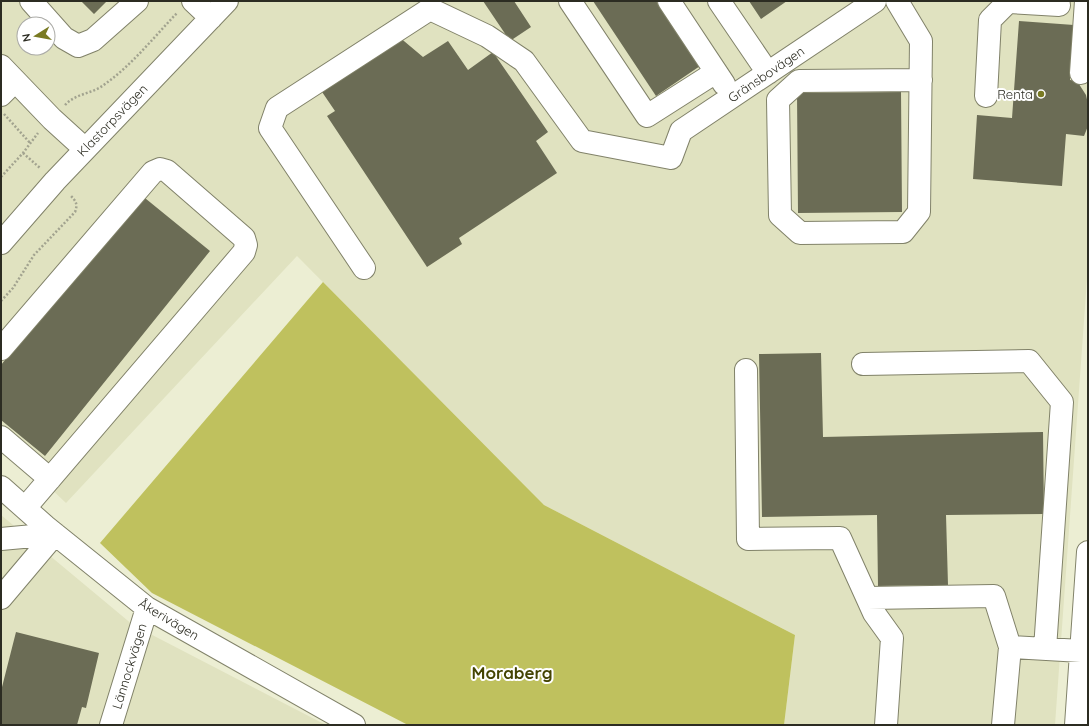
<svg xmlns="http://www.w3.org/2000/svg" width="1089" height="726" font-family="Quicksand,sans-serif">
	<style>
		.built { fill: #e0e2c0; fill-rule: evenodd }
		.forest { fill: #bfc15e }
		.building { fill: #6b6c55 }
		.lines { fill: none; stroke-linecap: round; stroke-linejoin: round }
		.minor-casing { stroke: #818269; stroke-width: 24 }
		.path { stroke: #a2a38f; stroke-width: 2.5; stroke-dasharray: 2 2; stroke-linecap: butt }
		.minor { stroke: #fff; stroke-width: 22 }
		.poi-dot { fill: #797a22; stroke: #fff; stroke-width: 1.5 }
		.labels { text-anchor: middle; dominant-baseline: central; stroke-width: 4; stroke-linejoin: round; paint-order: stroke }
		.street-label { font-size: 13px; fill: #2c2c22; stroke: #fff }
		.poi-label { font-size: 13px; fill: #2c2c22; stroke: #fff; text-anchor: end }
		.district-label { font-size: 17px; font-weight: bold; fill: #444403; stroke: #fff }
	</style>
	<rect width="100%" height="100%" fill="#eceed3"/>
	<path class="built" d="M1,1H1088V265L1055,725H784L795,635L544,505L297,256L66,503L1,441ZM24,24H48V48H24Z
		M1,515L133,625L326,725H1Z"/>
	<path class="forest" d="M323,282L544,505L795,635L784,725H408L152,593L100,543Z"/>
	<path class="building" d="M81,1H107L94,14Z
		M483,1H514L531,27L510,41Z
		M593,1H656L700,66L656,96Z
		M749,1H787L761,19Z
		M1019,21L1074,25L1070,80L1077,81L1086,95L1088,104V126L1084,136L1066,134L1062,186L973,179L977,115L1012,118Z
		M398,36L423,57L448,41L468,70L493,52L548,132L536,141L557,173L459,238L462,244L427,267L327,116L335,111L320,89Z
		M901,92L902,212L798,213L797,93Z
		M140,194L210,251L45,456L1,420V365Z
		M821,353L823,437L1043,432L1044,514L946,515L948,585L878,586L877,515L762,517L759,354Z
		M16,632L99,653L86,708L82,707L77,725H1V691Z"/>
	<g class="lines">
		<defs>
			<path id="minor" d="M31,1L64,38L78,46L93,40L137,1
				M193,1L211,18
				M570,1L647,116L716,72
				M669,1L724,84
				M719,1L768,73
				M897,1L921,41L919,212L903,232L800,233L780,215L778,100L799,81L921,80
				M1009,2L1059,5
				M1,66L52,119L85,149
				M1081,73L1086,1
				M1,95L15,81
				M986,96L990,20L1009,1
				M1,243L55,181L227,1
				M364,268L270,128L277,108L430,9L487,36L524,61L582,141L671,158L681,131L875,1
				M1,349L153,172L160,169L167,171L244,238L246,245L244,252L25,508
				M863,364L1029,361L1062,402L1045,649
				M746,370L748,539L840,538L874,613L892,638L886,725
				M1,437L50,479
				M1,487L45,526L147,608L354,725
				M1,539L55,534L1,598
				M868,598L994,596L1010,647
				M111,725L147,608
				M1003,725L1010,647L1081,651
				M1076,725L1088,552"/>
		</defs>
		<use href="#minor" class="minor-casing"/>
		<path class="path" d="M65,105C76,93 93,94 105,84C132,65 154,37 177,13
			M4,114L31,144
			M23,153L40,168
			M1,177L23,153L38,133
			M1,301L13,288L34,255L75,212C78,204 76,201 70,195"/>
		<use href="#minor" class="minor"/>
	</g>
	<circle class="poi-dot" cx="1041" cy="94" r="4"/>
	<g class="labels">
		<g class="street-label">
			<text transform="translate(766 74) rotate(-34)">Gränsbovägen</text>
			<text transform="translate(112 120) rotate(-46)">Klastorpsvägen</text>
			<text transform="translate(169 619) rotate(31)">Åkerivägen</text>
			<text transform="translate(129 666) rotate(-73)">Lännockvägen</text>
		</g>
		<g class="poi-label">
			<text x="1033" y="94">Renta</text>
		</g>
		<g class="district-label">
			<text x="512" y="672">Moraberg</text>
		</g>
	</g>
	<rect width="1089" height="726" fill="none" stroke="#2c2c22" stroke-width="4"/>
	<g transform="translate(36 36) rotate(259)"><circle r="19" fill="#ffffff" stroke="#ababa7"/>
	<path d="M0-3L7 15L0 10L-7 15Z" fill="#797a22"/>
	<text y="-6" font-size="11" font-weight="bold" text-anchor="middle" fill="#2c2c22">N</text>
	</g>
</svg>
